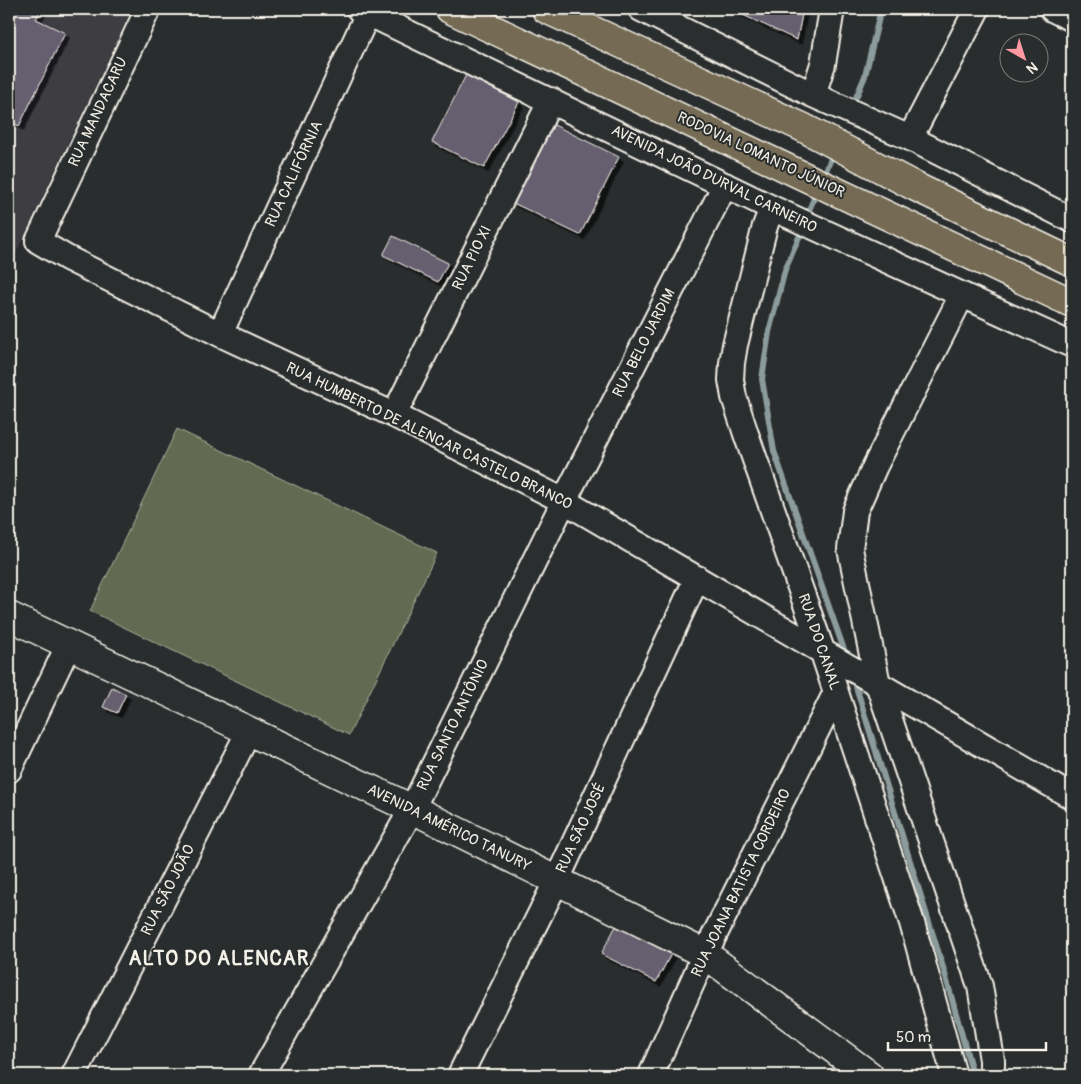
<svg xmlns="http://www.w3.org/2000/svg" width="1081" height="1084" font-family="Pangolin,sans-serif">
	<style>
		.built { fill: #3c3c42 }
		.green { fill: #636b51; stroke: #acae9c }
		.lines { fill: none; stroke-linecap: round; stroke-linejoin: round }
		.stream { stroke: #8c9c9d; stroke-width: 6 }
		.building { fill: #665e6f; stroke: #f4f1e8; filter: url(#shadow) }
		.minor-casing { stroke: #f4f1e8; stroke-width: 28 }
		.tertiary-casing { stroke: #f4f1e8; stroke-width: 31 }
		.trunk-casing { stroke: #f4f1e8; stroke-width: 31 }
		.minor { stroke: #2a2d2e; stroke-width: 24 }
		.tertiary { stroke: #2a2d2e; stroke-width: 28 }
		.trunk { stroke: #756b52; stroke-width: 28 }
		.labels { text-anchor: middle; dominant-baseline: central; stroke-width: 4; stroke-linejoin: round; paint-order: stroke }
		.street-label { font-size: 15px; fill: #f4f1e8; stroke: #2a2d2e }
		.district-label { font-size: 20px; font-weight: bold; letter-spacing: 1px; fill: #f4f1e8; stroke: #2a2d2e }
	</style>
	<defs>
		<filter id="shadow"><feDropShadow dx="4.5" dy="4.5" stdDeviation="0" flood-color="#0009"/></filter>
	</defs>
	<rect width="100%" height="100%" fill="#2a2d2e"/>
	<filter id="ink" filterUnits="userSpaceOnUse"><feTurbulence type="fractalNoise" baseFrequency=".02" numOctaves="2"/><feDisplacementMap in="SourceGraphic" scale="10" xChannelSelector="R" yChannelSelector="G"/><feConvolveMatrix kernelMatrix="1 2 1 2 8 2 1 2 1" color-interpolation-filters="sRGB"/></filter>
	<g filter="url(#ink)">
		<path class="built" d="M9,9H132L16,253L9,249Z"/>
		<path class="green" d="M177,429L437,553L349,735L90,611Z"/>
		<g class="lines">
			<path class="stream" d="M855,100L865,76L881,9
				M823,177L834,152
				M809,210L818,189
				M799,237L785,270L769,332L762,379L774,451L847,658
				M853,677L945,974L973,1075"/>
		</g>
		<path class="building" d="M9,9H42L36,19L65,33L19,126L9,121Z
			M730,9H803L797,40Z
			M466,75L519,102L484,168L432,142Z
			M550,123L619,157L580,235L511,202Z
			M393,236L448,263L438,282L383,255Z
			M112,687L126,694L117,713L103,707Z
			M616,926L671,954L656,982L601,954Z"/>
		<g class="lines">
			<defs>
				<path id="minor" d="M148,9L38,241L67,258L220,334L394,415L564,501L1072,797
					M359,9L772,208L1072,345
					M641,9L813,95L910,138L1072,220
					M1052,9L1072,19
					M813,95L823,64L832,9
					M910,138L977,9
					M772,208L765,226L735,345L732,363L731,380L734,397L746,434L823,653L912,923L954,1075
					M962,295L875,466L855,511L850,549L878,684L980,986L992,1060V1075
					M220,334L368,13
					M394,415L551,100
					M9,770L69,644
					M74,1075L249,731
					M261,1075L412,809L564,501L725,185
					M460,1075L556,882L697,578
					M651,1075L705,954L836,692"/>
				<path id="tertiary" d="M9,616L412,809L705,954L869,1075"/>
				<path id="trunk" d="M450,9L1072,303
					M546,9L802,127L916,187L1072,262"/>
			</defs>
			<use href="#minor" class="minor-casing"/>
			<use href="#tertiary" class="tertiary-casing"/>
			<use href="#trunk" class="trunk-casing"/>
			<use href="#minor" class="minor"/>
			<use href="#tertiary" class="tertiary"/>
			<use href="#trunk" class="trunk"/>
		</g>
	</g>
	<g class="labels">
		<g class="street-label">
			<text transform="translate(98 112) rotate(-65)">RUA MANDACARU</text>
			<text transform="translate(761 155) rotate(25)">RODOVIA LOMANTO JÚNIOR</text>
			<text transform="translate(294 174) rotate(-65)">RUA CALIFÓRNIA</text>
			<text transform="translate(714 179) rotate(26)">AVENIDA JOÃO DURVAL CARNEIRO</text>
			<text transform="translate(472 258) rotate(-64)">RUA PIO XI</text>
			<text transform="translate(644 343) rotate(-63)">RUA BELO JARDIM</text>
			<text transform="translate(429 436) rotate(26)">RUA HUMBERTO DE ALENCAR CASTELO BRANCO</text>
			<text transform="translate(819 642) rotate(71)">RUA DO CANAL</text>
			<text transform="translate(453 725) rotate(-64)">RUA SANTO ANTÔNIO</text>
			<text transform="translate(449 828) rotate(26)">AVENIDA AMÉRICO TANURY</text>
			<text transform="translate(581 828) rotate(-65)">RUA SÃO JOSÉ</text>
			<text transform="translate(741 883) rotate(-64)">RUA JOANA BATISTA CORDEIRO</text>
			<text transform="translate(168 890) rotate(-63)">RUA SÃO JOÃO</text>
		</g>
		<g class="district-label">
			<text x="219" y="958">ALTO DO ALENCAR</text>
		</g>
	</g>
	<rect width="1081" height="1084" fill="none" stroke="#2a2d2e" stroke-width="30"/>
	<rect x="15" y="15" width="1051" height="1054" fill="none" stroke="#f4f1e8" stroke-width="2" filter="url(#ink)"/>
	<g transform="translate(1024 58) rotate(141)"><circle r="24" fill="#2a2d2e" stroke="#7b7b78"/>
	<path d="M0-4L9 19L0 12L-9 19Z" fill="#ff9aa2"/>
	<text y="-8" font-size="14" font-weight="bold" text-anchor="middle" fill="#f4f1e8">N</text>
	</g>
	<path d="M888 1042v8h158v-8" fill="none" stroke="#f4f1e8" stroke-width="2.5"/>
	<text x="896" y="1042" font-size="15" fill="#f4f1e8" stroke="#2a2d2e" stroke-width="4" paint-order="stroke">50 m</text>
</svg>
